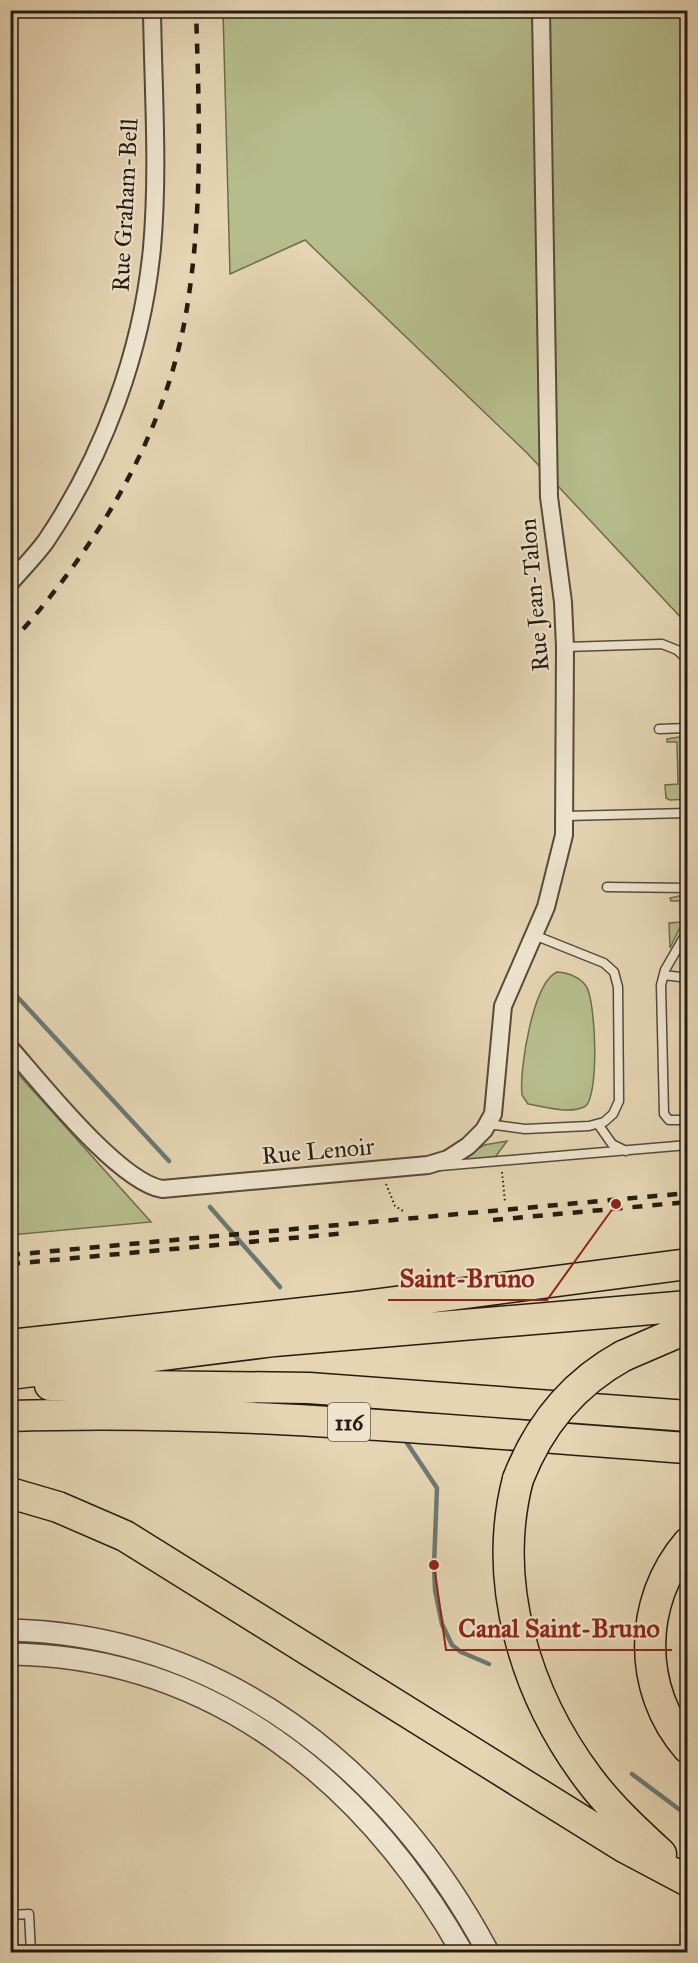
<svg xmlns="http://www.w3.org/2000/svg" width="698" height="1963" font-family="'IM FELL Great Primer',serif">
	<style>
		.green { fill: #b6bd8c; stroke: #6e6c4f; stroke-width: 1.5 }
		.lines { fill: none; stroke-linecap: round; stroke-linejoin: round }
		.stream { stroke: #6b7973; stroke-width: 4.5 }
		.service-casing { stroke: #564a3a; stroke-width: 11 }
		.minor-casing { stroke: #564a3a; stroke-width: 20 }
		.tertiary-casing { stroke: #564a3a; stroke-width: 24 }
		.motorway-casing { stroke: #271b12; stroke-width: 33 }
		.path { stroke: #271b12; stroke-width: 2; stroke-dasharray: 1.5 3; stroke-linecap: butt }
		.service { stroke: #eee4ce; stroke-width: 8 }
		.minor { stroke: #eee4ce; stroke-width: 16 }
		.tertiary { stroke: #eee4ce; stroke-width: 21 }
		.motorway { stroke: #e5d5b3; stroke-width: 30 }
		.rail { stroke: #271b12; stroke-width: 4.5; stroke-dasharray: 10 10; stroke-linecap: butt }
		.motorway-bridge-casing { stroke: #271b12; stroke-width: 33; stroke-linecap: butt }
		.motorway-bridge { stroke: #e5d5b3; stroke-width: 30 }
		.labels { text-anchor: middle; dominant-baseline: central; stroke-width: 4.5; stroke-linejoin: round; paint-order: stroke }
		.shield { fill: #eee4ce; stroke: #63574a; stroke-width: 1.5 }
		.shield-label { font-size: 22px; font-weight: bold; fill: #271b12 }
		.street-label { font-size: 24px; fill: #271b12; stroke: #eee4ce }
		.leader { fill: none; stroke: #8f2418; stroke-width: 2 }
		.callout-dot { fill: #8f2418; stroke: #eee4ce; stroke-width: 2 }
		.callout-label { font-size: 26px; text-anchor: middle; font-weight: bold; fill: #8f2418; stroke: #eee4ce; stroke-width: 4.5; stroke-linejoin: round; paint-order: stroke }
	</style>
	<rect width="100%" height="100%" fill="#e5d5b3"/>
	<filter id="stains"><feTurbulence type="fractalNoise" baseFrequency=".00333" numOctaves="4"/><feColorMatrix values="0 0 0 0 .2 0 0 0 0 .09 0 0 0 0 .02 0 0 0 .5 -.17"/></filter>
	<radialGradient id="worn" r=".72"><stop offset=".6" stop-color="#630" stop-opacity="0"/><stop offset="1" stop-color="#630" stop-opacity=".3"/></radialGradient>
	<path class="green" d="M223,11H687V624L527,453L305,240L230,274Z
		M679,737L687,747V799L670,800L666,798L665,785L678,784L677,742H667V739Z
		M679,896L687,900V913L670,948L669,923L681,922L680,901H671L670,898Z
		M557,972C569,973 579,976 586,986C596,1000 600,1100 584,1107C569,1114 544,1107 528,1104L522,1095C519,1070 533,982 557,972Z
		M10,1066H11L151,1222L11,1235Z
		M507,1141L493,1160L456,1163L484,1145Z"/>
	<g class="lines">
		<path class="stream" d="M10,989L169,1161
			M210,1207L280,1287
			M407,1443L437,1488L434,1565L435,1590L442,1624L452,1645L461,1652L489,1664
			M632,1774L688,1816"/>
		<defs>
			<path id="service" d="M565,647L662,644L677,650L688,660
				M659,729L688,728
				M566,816L688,813
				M607,887L688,888
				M688,930L665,970L661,985L664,1114L669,1120H688
				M664,975L688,978
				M488,1124L525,1129L589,1126L604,1122L613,1114L619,1101L618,987L614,972L604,963L534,935
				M598,1124L612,1144L626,1151
				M440,1166L688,1145
				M10,1915L29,1914L31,1952"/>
			<path id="minor" d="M10,583C22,569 35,556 46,541C104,455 142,352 152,248C159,169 153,89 152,10
				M10,1048C41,1083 118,1181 162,1189L428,1165L448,1159L468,1146L484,1130L493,1114L503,1006L546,907L564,835L565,647L563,602L549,497L541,10"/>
			<path id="tertiary" d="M10,1630C223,1635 391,1770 488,1952
				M10,1654C213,1656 366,1783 462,1952"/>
			<path id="motorway" d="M10,1345L358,1307L688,1264
				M623,1356L688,1328
				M10,1374L274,1341L688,1306
				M50,1385L309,1388L688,1416
				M10,1416C237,1408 462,1432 688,1448
				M518,1479C491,1582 525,1694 589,1779C610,1807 635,1830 661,1854
				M10,1493L58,1507L125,1536L624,1847L688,1881
				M688,1543C638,1601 637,1690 688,1748"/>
		</defs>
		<use href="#service" class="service-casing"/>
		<use href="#minor" class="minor-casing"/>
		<use href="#tertiary" class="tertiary-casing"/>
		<use href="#motorway" class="motorway-casing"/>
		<path class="path" d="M502,1172L505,1202
			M386,1184L395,1206L403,1211"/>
		<use href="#service" class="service"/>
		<use href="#minor" class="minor"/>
		<use href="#tertiary" class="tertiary"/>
		<use href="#motorway" class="motorway"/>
		<path class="rail" d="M10,644C97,548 169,431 188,301C203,205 199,108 196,10
			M493,1220L688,1202
			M10,1255L688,1193
			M10,1264L347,1233"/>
		<defs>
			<path id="motorway-bridge" d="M518,1479C539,1425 572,1384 623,1356"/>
		</defs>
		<use href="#motorway-bridge" class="motorway-bridge-casing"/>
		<use href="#motorway-bridge" class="motorway-bridge"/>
	</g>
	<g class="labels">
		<rect class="shield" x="328" y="1403" width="42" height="38" rx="4.5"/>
		<g class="shield-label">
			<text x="349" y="1422">116</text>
		</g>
		<g class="street-label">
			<text transform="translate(125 205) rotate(-87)">Rue Graham-Bell</text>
			<text transform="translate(534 595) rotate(-95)">Rue Jean-Talon</text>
			<text transform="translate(318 1151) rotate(-5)">Rue Lenoir</text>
		</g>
	</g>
	<path class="leader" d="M616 1204L547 1300H388M434 1565L446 1650H672"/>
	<g class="callout-dot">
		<circle cx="616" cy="1204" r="6"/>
		<circle cx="434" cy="1565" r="6"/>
	</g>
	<g class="callout-label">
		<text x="467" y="1287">Saint-Bruno</text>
		<text x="559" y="1637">Canal Saint-Bruno</text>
	</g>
	<rect width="698" height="1963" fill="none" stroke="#e5d5b3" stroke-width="36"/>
	<rect x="12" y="12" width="674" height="1939" fill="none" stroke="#271b12" stroke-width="3"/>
	<rect x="18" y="18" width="662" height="1927" fill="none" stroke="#271b12" stroke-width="1.5"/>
	<rect width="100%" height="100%" filter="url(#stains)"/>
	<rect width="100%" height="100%" fill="url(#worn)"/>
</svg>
